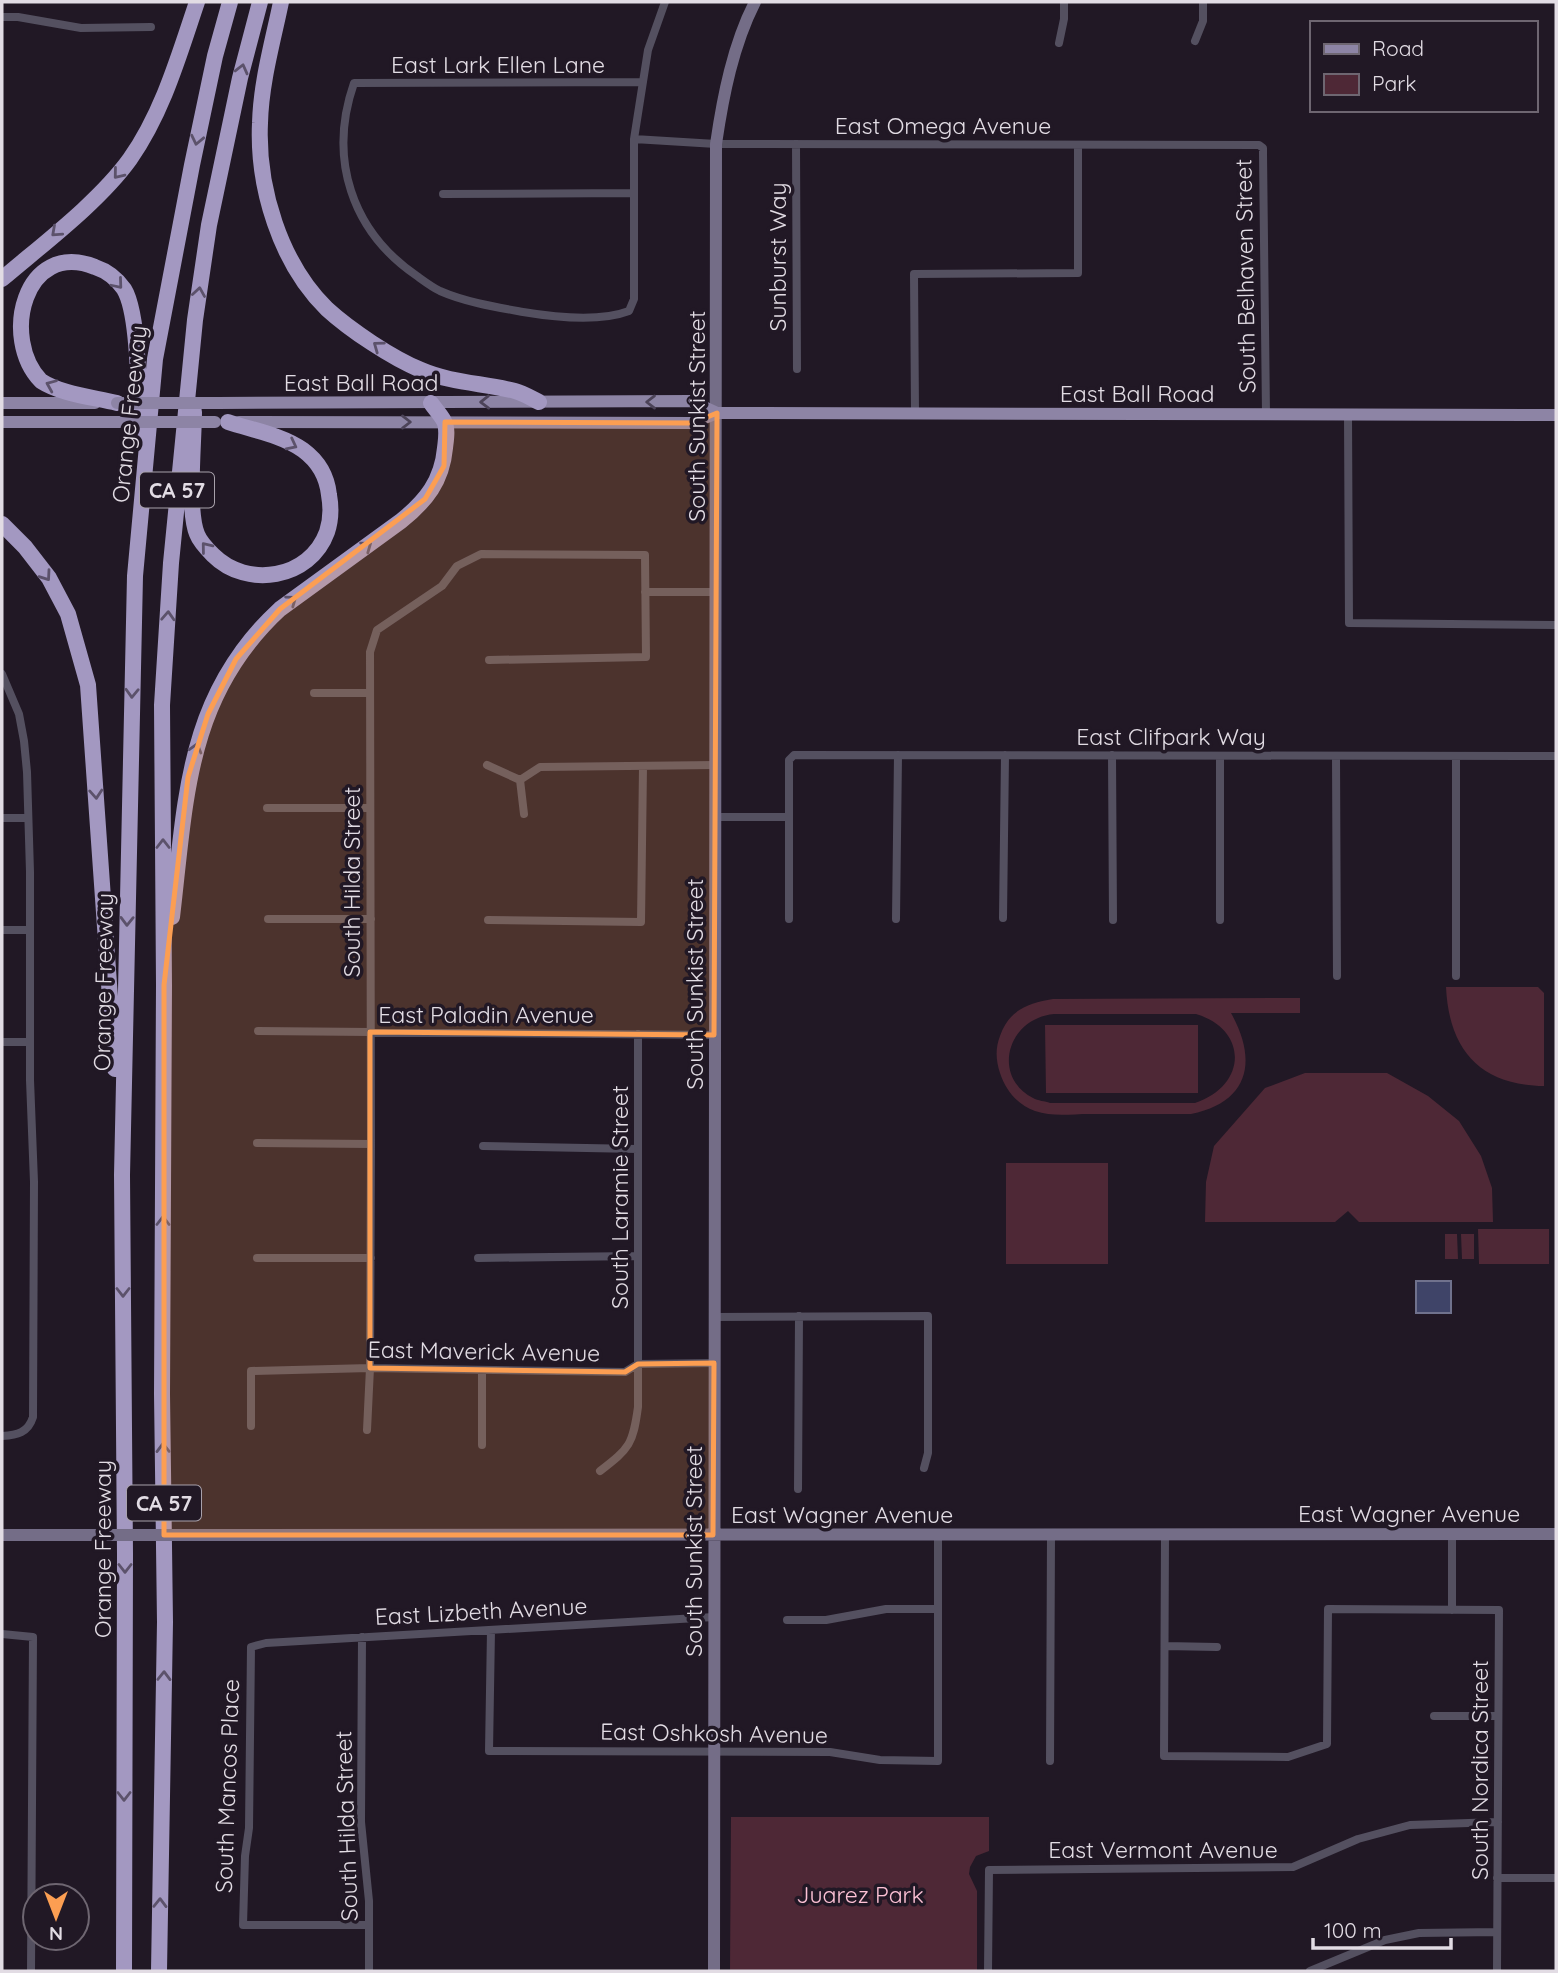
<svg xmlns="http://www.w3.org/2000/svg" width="1558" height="1973" font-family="Quicksand,sans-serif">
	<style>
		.green { fill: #4e2836; fill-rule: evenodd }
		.water { fill: #3f4468; stroke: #70728d; stroke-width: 2 }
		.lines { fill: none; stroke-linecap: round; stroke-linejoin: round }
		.street { stroke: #545060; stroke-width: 8 }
		.secondary { stroke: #746d87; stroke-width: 12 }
		.primary { stroke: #8d84a5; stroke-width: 12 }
		.highway { stroke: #a398c1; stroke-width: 16 }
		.secondary-bridge { stroke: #746d87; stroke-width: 12 }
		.primary-bridge { stroke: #8d84a5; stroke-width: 12 }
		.oneway { stroke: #5c526b }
		.oneway2 { stroke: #4c4358 }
		.marked { fill: #fc9e52; fill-opacity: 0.2; stroke: #fc9e52; stroke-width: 5; stroke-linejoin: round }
		.labels { text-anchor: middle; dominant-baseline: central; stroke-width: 7; stroke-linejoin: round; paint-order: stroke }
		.shield { fill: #211825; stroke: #a8a1ab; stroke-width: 2 }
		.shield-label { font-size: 21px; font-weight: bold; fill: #e2dce4 }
		.street-label { font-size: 23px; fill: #e2dce4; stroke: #211825 }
		.park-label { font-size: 23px; fill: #fcc1d5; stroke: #211825 }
	</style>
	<rect width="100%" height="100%" fill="#211825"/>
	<path class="green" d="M1446,987H1538L1544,993V1086C1480,1085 1449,1050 1446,987Z
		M1300,998V1013H1231C1258,1061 1249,1102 1191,1114C1157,1114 1123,1114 1089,1114C1071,1114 1052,1117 1035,1111C1017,1104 1006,1091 1000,1073C996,1061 995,1049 1000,1036C1009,1010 1028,1003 1053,999ZM1054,1014H1196C1249,1030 1247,1086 1195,1103H1050C1045,1101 1038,1101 1033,1098C992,1077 1006,1019 1054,1014Z
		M1045,1025H1198V1093H1046Z
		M1305,1073H1387L1428,1096L1459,1121L1481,1156L1492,1188L1493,1222H1359L1348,1211L1335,1222H1205L1206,1182L1214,1146L1265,1088Z
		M1006,1163H1108V1264H1006Z
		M1478,1229H1549V1264H1479Z
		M1445,1234H1457L1458,1259H1445Z
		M1461,1234H1474V1259H1462Z
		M731,1817H989V1851L976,1856L970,1867L969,1874L977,1891V1971H730Z"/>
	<path class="water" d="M1416,1281H1451V1313H1416Z"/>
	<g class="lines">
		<path class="street" d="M2,17H18L81,28L151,27
			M1195,41L1203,21V2
			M1059,43L1064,19V2
			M643,82L354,83C328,158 351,231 417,276C424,281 432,287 440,291C465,302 495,307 523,312C553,317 600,322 629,311L634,299V139L648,50L665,2
			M634,139L716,144L1259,145L1263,148V154L1266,414
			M796,144L797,369
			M443,194L634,193
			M915,413L914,274L1078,273V145
			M1348,415L1349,623L1556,625
			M645,592H716
			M2,674L19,714L24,741L27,772L30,872V1080L34,1182L33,1417C28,1433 17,1435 2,1436
			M314,693H370
			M1112,755L1113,920
			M1220,756V920
			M1336,756L1337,976
			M1456,756V976
			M487,765L520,780L524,814
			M520,780L540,767L715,765
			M267,808H370
			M715,817H788
			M2,818H28
			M1003,918L1005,755
			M268,919H371
			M789,919V760L794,755L1556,756
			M896,919L898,755
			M488,920L641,922L643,767
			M2,930H30
			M258,1031L714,1035
			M2,1042H30
			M257,1143L371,1144
			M483,1146L638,1149
			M257,1258H371
			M478,1258L638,1256
			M714,1317L928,1316V1453L924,1468
			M251,1426V1371L370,1368L625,1372L638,1364L714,1363
			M367,1430L370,1368L371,1144L370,652L377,630L442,586L457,566L481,554L645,555L646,657L489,660
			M482,1445V1370
			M600,1471C630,1448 633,1444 638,1407V1034
			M798,1489L799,1316
			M1452,1534V1610
			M1165,1535L1164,1756L1288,1757L1327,1744L1328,1609L1499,1610L1497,1971
			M787,1620H826L886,1609H938
			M491,1630L489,1751L830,1752L880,1760L938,1761V1535
			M2,1634L33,1637L31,1971
			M362,1637L361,1822L369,1901V1971
			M1165,1646L1217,1647
			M1434,1716H1498
			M1050,1761L1051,1535
			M1497,1878H1556
			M369,1925H243L245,1856L249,1828L251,1647L266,1643L714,1617
			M988,1971L989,1870L1293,1867L1358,1839L1410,1825L1498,1822
			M1310,1971L1385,1940L1419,1933L1497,1932"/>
		<path class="secondary" d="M2,1535H96
			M189,1535L1556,1534
			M714,1971L716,144C723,96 733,45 755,2"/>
		<path class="primary" d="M2,403H95
			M218,403L691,401L717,413
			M2,422H114
			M239,422L693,423L717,413L1556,415"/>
		<path class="highway" d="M281,2C273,41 261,82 260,123C257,187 280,263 327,309C350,330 392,358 421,370C451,383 483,383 515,391C523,393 531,398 539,402
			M2,279C43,244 99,202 130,159C163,112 179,55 197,2
			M117,403C92,397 61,394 41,381C0,339 24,239 95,267C107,271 117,279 124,289C140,315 139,404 139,437
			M194,412C194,441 187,510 197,534C200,542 207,549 213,555C247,589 310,579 327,532C331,520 331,506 329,495C327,476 318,461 303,450C282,435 252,430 228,422
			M2,524L25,547L49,578L68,614L88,685L115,1069
			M172,917C186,799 186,696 280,609L401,521C426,501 442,481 445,448C446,439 448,429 444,421C441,415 435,409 431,403
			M124,1971L125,1554L122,1175L135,576L155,359L192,165L215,56L230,2
			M159,1971L165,1622L162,1394L164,985L162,705L171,563L195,320L209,225L240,78L260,2"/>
		<path class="secondary-bridge" d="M96,1535H189"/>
		<path class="primary-bridge" d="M117,403H218
			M114,422H215"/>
	</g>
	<defs><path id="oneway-chevron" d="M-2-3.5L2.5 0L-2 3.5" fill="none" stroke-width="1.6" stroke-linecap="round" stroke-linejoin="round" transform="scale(1.75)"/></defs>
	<g class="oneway">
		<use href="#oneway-chevron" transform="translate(242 69) rotate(-76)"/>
		<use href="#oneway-chevron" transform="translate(197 140) rotate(102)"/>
		<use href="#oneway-chevron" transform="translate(118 174) rotate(129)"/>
		<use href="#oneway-chevron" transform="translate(56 232) rotate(138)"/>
		<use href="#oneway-chevron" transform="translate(118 284) rotate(50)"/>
		<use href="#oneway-chevron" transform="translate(199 292) rotate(-81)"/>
		<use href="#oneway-chevron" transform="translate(378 346) rotate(-144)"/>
		<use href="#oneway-chevron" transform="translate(51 385) rotate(-157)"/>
		<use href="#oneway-chevron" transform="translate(292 445) rotate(27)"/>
		<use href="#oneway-chevron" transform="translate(367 546) rotate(-36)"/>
		<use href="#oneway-chevron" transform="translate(206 547) rotate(-129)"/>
		<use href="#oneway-chevron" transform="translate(46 576) rotate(55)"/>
		<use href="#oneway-chevron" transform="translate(292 600) rotate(-36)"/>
		<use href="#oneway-chevron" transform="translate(168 616) rotate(-87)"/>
		<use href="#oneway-chevron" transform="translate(132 693) rotate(92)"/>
		<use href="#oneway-chevron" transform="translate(196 748) rotate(-74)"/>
		<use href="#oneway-chevron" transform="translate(96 794) rotate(86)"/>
		<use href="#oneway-chevron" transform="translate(163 844) rotate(-90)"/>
		<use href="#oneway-chevron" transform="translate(127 921) rotate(91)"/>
		<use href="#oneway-chevron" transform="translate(163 1221) rotate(-90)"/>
		<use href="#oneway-chevron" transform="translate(123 1292) rotate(90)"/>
		<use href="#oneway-chevron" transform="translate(163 1448) rotate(-91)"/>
		<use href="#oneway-chevron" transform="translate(125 1568) rotate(90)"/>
		<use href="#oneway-chevron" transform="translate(164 1676) rotate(-89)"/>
		<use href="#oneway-chevron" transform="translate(124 1796) rotate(90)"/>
		<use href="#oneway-chevron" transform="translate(160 1903) rotate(-89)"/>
	</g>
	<g class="oneway2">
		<use href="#oneway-chevron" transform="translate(485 402) rotate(179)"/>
		<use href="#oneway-chevron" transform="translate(651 402) rotate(180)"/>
		<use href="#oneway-chevron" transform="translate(406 422)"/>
	</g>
	<path class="marked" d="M717,413L714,1035L370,1032V1368L625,1372L638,1364L714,1363L713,1535H164V985L188,777L208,714L236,659L280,609L425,499L444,466L445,422L693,423Z"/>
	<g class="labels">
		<g class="shield">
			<rect x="140" y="472.5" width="74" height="35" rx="5"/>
			<rect x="127" y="1485.5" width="74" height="35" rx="5"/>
		</g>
		<g class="shield-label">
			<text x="177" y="490">CA 57</text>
			<text x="164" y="1503">CA 57</text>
		</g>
		<g class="street-label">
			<text x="498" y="64">East Lark Ellen Lane</text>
			<text x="943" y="125">East Omega Avenue</text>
			<text transform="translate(777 257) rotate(-90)">Sunburst Way</text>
			<text transform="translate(1245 276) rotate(-91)">South Belhaven Street</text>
			<text x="361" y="382">East Ball Road</text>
			<text x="1137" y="393">East Ball Road</text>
			<text transform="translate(129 414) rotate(-84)">Orange Freeway</text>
			<text transform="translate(696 416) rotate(-90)">South Sunkist Street</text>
			<text x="1171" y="736">East Clifpark Way</text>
			<text transform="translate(351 882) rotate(-90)">South Hilda Street</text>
			<text transform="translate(103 982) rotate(-89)">Orange Freeway</text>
			<text transform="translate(694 984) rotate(-90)">South Sunkist Street</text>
			<text x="486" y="1014">East Paladin Avenue</text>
			<text transform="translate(619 1197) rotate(-90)">South Laramie Street</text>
			<text transform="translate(484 1351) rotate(1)">East Maverick Avenue</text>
			<text x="1409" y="1513">East Wagner Avenue</text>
			<text x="842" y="1514">East Wagner Avenue</text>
			<text transform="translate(102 1549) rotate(-90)">Orange Freeway</text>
			<text transform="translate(693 1551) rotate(-90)">South Sunkist Street</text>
			<text transform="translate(481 1611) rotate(-3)">East Lizbeth Avenue</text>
			<text transform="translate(714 1733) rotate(1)">East Oshkosh Avenue</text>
			<text transform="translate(1479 1770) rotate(-90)">South Nordica Street</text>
			<text transform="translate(227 1786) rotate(-88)">South Mancos Place</text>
			<text transform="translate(346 1826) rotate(-92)">South Hilda Street</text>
			<text x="1163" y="1849">East Vermont Avenue</text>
		</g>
		<g class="park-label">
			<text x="860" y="1894">Juarez Park</text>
		</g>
	</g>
	<rect width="1558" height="1973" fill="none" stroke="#e2dce4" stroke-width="7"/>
	<rect x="1310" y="21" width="228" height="91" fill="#211825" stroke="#6e6671" stroke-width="2"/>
	<rect x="1324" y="44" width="35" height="10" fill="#8d84a5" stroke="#6e6671" stroke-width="2"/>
	<text x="1372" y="56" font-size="21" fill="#e2dce4">Road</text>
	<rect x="1324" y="74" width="35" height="21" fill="#4e2836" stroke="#6e6671" stroke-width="2"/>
	<text x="1372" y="91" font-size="21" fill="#e2dce4">Park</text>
	<g transform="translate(56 1917) rotate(180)"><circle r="33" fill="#211825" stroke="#6e6671" stroke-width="2"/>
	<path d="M0-5L12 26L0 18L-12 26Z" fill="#fc9e52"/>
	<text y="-10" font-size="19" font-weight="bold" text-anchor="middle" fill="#e2dce4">N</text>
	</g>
	<path d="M1313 1938v10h138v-10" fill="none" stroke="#e2dce4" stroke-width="3.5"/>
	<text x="1324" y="1938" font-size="21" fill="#e2dce4" stroke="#211825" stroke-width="5" paint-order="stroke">100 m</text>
</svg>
